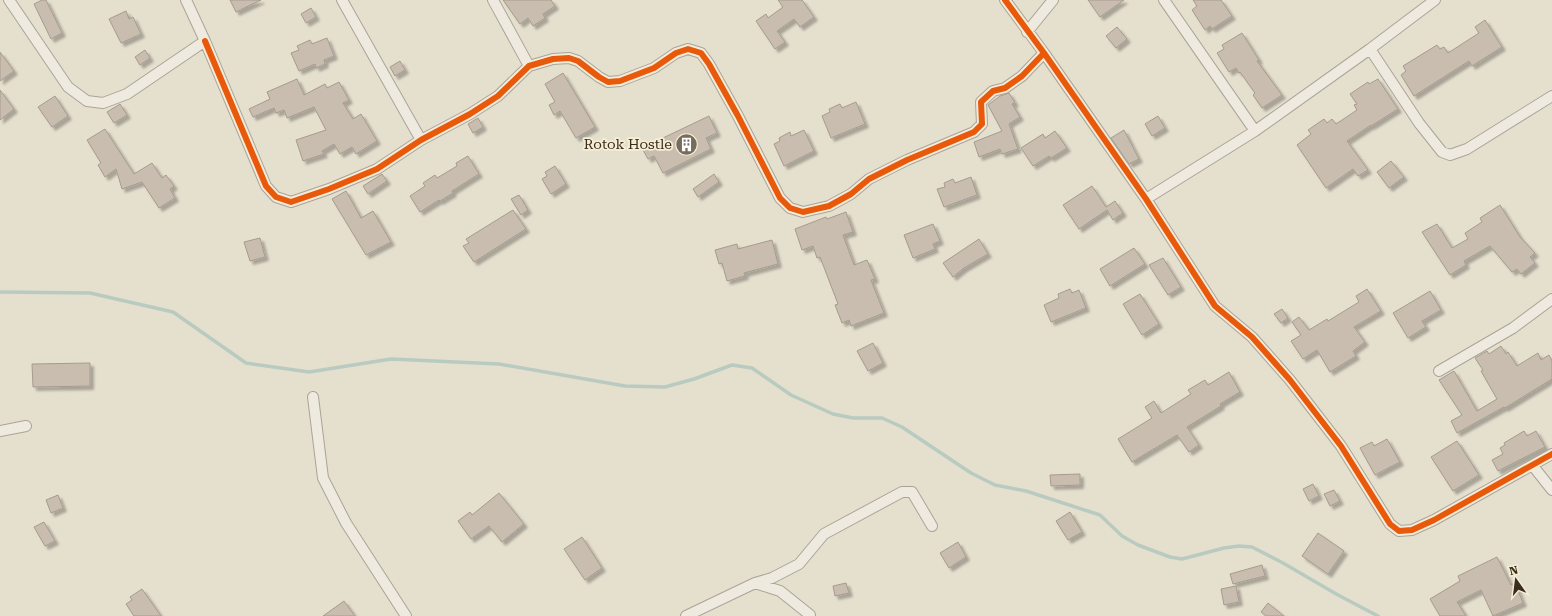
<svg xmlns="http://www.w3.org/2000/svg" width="1552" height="616" font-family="'Roboto Serif',serif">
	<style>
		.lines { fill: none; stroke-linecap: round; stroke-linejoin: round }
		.stream { stroke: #b9cbc1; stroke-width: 3.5 }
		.building { fill: #c9bdaf; stroke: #a69b8d; filter: url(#shadow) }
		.minor-casing { stroke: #aaa497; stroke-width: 12 }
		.minor { stroke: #eeeae0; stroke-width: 10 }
		.cycleway-casing { stroke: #f6eed4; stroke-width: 8 }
		.cycleway { stroke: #e8590c; stroke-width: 6 }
		.labels { text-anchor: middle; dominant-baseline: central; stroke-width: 3.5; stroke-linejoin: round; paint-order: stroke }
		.poi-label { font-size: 14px; fill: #3a2d1e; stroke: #f6eed4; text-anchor: end }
	</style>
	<defs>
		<filter id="shadow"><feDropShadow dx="3.5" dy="3.5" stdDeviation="1" flood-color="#0004"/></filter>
	</defs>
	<rect width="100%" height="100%" fill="#e5dfce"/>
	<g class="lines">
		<path class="stream" d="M0,292L90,293L173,312L246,363L309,372L391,359L499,364L625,386L665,387L694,379L732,365L752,368L791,395L833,414L853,418H882L902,427L971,473L995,485L1026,491L1100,515L1122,536L1138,545L1170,557L1182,559L1224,548L1239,546L1252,547L1283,563L1338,595L1378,616"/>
	</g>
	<path class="building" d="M42,0H46L62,33L51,39L34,4Z
		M230,0H261L236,12Z
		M503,0H551L555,6L543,14L545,18L533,26L528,18L520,24Z
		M778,0H802L814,17L800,27L794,19L777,31L785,42L775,49L756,21L766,14L768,18L783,7Z
		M1088,0H1124L1100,17Z
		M1193,0H1221L1232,16L1212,29L1210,26L1205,30L1192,10L1197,6Z
		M311,8L316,17L306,23L301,14Z
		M126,11L129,19L133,17L141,34L121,43L109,19Z
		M1485,20L1502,47L1472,66L1469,61L1414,96L1401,75L1406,71L1403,66L1437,45L1440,49L1444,47L1448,53L1479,33L1475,27Z
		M1117,27L1127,39L1116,48L1106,36Z
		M1242,33L1259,60L1257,61L1282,95L1262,108L1253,95L1255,93L1240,72L1239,73L1236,68L1229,72L1217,53L1224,49L1222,45Z
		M327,38L334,56L324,60L325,64L316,68L315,64L299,71L291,53L299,50L297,46L310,40L312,44Z
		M145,50L150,58L140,65L135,57Z
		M0,52L14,71L0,81Z
		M400,61L405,70L395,76L390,67Z
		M563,73L595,127L576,138L560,111L554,115L549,105L555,102L545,84Z
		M297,79L304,95L325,84L327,88L339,82L349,100L343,103L353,119L361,114L377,141L356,154L352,147L340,154L334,144L322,151L324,154L303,161L296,140L326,130L314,107L287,118L284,110L276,113L274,108L253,117L249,109L270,99L267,92Z
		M1378,79L1398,109L1371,126V125L1347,141L1368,170L1358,176L1353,169L1326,188L1297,145L1311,134L1308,130L1324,119L1327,123L1332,119L1336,124L1357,110L1354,105L1357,104L1350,94L1368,82L1369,84Z
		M0,90L14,109L0,120Z
		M1009,93L1015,103L1012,104L1020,117L1009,124L1018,149L1002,154L1000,149L979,157L974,142L1002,131L988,105L1000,96Z
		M55,96L68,116L52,127L38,107Z
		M856,102L865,124L831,138L822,116L830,112L829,109L840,104L842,108Z
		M120,104L127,115L114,123L107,112Z
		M709,116L717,133L706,138L711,149L663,173L654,156L648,159L642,148Z
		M1158,116L1165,128L1152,136L1145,124Z
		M478,118L483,127L473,133L468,124Z
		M105,129L134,174L152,163L162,178L166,175L174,186L170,189L175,198L159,208L142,182L122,189L116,169L105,177L98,165L101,163L87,140Z
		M804,130L814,151L784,166L774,144L780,141L779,138L790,132L791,136Z
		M1124,130L1139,159L1129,164L1111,138Z
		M1055,131L1067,148L1051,158L1049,156L1033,166L1021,148L1043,134L1045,138Z
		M468,156L479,174L452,191L453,193L440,201L439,200L420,212L410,196L425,186L423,183L435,175L437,178L457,166L456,163Z
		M1391,161L1404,177L1389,188L1377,172Z
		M555,166L566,184L551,194L542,179L547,176L545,172Z
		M382,174L387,181L368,194L363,186Z
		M714,174L719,182L698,197L693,189Z
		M971,177L977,195L944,207L937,189L945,187L944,183L953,179L955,183Z
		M1092,186L1106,207L1115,201L1123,213L1113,220L1107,210L1079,229L1063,205Z
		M346,191L361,218L373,211L391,242L366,255L332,199Z
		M519,195L528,210L521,215L511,199Z
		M1500,205L1520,237L1535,253L1530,257L1535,263L1521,274L1517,269L1512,272L1490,246L1464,261L1466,265L1450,275L1422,232L1437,224L1452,248L1468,239L1465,233L1482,222L1480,218Z
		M513,210L526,229L474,262L463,246L469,243L466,239Z
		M846,212L853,232L843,235L854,265L867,260L875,279L871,280L884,313L851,326L849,320L842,323L835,305L838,304L820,257L817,258L813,246L802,250L795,229L826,217L827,219Z
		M933,224L940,241L933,244L935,249L913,258L904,235Z
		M260,238L265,257L250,261L244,242Z
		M979,239L988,254L964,268L953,277L943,263Z
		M772,240L778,264L744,273L745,276L727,281L722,263L719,264L715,250L737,244L738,249Z
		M1134,248L1145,264L1110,286L1100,269Z
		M1163,258L1181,287L1168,295L1149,265Z
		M1070,289L1072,293L1079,290L1086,308L1051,322L1044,305L1059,298L1058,294Z
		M1367,289L1381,311L1354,327L1365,342L1353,351L1356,356L1330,372L1317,350L1303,359L1291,341L1301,335L1292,322L1299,317L1309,330L1327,319L1328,321L1359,302L1356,296Z
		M1430,291L1441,310L1422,321L1426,327L1408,338L1393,313Z
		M1140,294L1159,324L1142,335L1123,304Z
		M1282,309L1288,318L1281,323L1274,314Z
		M873,343L883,363L868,371L857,351Z
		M1501,346L1506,354L1508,352L1517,366L1538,353L1541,360L1549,355L1552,361V379L1505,408L1504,407L1457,433L1451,421L1462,415L1439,380L1454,371L1477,411L1497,399L1481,371L1483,370L1475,358L1487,351L1489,354Z
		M90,363V386L33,387L32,364Z
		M1229,372L1240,392L1220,404L1221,406L1187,427L1199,445L1189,452L1177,435L1132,462L1118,439L1152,418L1145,407L1154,401L1161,413L1191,394L1188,390L1205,380L1208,385Z
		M1524,431L1527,436L1536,431L1545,447L1498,471L1492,460L1503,454L1500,448L1505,445L1504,443Z
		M1387,439L1400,462L1375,475L1360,448L1372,442L1374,446Z
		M1457,441L1479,475L1453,491L1431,457Z
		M1080,474V485L1051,486L1050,475Z
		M1313,484L1319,496L1309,501L1303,489Z
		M1334,490L1340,501L1330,506L1324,494Z
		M499,493L524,524L502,542L489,526L471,539L458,521L470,512L472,515Z
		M58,495L63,508L51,513L46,500Z
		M1070,512L1082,532L1068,540L1056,521Z
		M44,522L55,541L45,546L34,527Z
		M1318,533L1344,551L1328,574L1302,556Z
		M582,537L602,568L585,580L564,549Z
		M958,542L966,557L949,568L940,553Z
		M1497,557L1511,585L1515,583L1523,603L1493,616L1481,590L1457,602L1466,616H1440L1430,599L1460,581L1458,576Z
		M1262,565L1265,576L1233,584L1230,574Z
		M846,583L849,593L835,596L833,586Z
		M1236,586L1239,602L1224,605L1221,589Z
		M142,589L161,616H134L126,604L132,600L130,597Z
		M344,601L355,616H323Z
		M1268,603L1284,616H1266L1261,612Z"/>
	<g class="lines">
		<defs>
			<path id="minor" d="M9,0L68,87L87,101L103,103L127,94L205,41L186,0
				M342,0L421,140
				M493,0L529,66
				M1005,0L1044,53L1146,199L1215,306L1252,337L1290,380L1341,446L1390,524L1399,531L1412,530L1434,520L1552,454
				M1164,0L1255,131
				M1027,32L1053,0
				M205,41L266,186L276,197L291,202L329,189L377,169L421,140L470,114L498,96L529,66L553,59L569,58L578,61L599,77L608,82L620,81L654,68L676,53L688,49L701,53L709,64L738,116L780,198L790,208L803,212L829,206L851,194L869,179L907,160L974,132L982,124L981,102L993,91L1005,88L1022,76L1044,53
				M1370,49L1419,123L1442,152L1450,155L1467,149L1552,96
				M1146,199L1255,131L1370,49L1435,0
				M1439,371L1513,328L1552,299
				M313,397L323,478L346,523L406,616
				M0,431L26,426
				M1533,466L1552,490
				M755,583L780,591L810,615
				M686,616L755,583L772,578L799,564L824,534L902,492H912L932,526"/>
		</defs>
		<use href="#minor" class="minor-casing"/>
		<use href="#minor" class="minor"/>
		<defs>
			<path id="cycleway" d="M1005,0L1044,53L1146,199L1215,306L1252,337L1290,380L1341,446L1390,524L1399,531L1412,530L1434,520L1552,454
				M205,41L266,186L276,197L291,202L329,189L377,169L421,140L470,114L498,96L529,66L553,59L569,58L578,61L599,77L608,82L620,81L654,68L676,53L688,49L701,53L709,64L738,116L780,198L790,208L803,212L829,206L851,194L869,179L907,160L974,132L982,124L981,102L993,91L1005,88L1022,76L1044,53"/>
		</defs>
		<use href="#cycleway" class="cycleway-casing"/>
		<use href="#cycleway" class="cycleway"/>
	</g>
	<defs>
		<symbol id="building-disc" viewBox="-11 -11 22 22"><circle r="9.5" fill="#766b5c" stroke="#f6eed4"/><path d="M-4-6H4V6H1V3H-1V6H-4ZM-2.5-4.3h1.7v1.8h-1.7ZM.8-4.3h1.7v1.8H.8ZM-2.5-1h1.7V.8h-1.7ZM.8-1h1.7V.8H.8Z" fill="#fff"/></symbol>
	</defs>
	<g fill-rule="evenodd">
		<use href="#building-disc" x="674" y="132" width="25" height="25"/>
	</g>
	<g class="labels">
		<g class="poi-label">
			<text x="672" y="144">Rotok Hostle</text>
		</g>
	</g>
	<g transform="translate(1516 580) rotate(346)" stroke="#f6eed4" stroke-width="3" paint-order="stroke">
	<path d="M0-3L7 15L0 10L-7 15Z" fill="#3a2d1e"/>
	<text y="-6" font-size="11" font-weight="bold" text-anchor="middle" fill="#3a2d1e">N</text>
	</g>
</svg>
